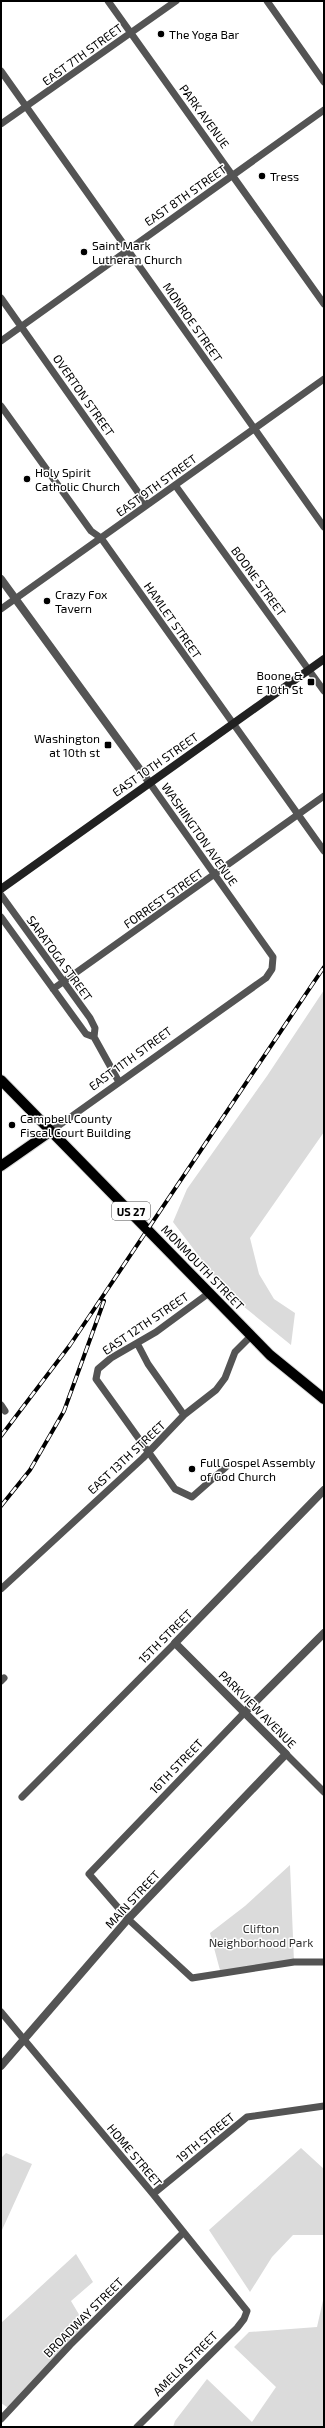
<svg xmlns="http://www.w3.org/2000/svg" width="325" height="2428" font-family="'Exo 2',sans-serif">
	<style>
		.green { fill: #dbdbdb }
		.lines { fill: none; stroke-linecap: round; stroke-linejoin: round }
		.primary-casing { stroke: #dbdbdb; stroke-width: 12 }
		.minor { stroke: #545454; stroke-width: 7 }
		.tertiary { stroke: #545454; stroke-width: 8 }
		.secondary { stroke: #212121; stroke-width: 8 }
		.primary { stroke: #000; stroke-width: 10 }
		.rail-casing { stroke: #000; stroke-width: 4 }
		.rail { stroke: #fff; stroke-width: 2.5; stroke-dasharray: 8; stroke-linecap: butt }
		.poi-dot { fill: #000; stroke: #fff; stroke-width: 1.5 }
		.labels { text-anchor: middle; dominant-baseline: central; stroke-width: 3; stroke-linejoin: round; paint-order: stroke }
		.shield { fill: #fff; stroke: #4c4c4c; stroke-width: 1 }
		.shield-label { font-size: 11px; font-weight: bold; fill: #000 }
		.poi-label { font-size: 12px; fill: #000; stroke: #fff; text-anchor: start }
		.street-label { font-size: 12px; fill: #000; stroke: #fff }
		.park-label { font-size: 12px; fill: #323232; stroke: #fff }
	</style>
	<rect width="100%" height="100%" fill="#fff"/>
	<path class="green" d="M324,990V1132L250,1238L259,1274L274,1299L295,1313L291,1345L227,1293L173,1222L187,1189L267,1076Z
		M290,1865L294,1962L221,1974L210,1933L245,1906Z
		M301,2148L324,2169V2235H293L272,2257L250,2292L209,2230Z
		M6,2153L32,2164L2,2230L1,2158Z
		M76,2254L93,2282L71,2301L87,2328L10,2409L1,2403V2323Z
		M324,2296V2427H173L175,2421L207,2379L252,2422L276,2387L234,2347L249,2332L317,2327Z"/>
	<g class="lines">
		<defs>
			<path id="primary" d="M1,1080L270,1355L324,1399
				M1,1166L51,1131"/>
		</defs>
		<use href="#primary" class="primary-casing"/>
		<path class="minor" d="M108,1L324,304
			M267,1L324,82
			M1,71L324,527
			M1,124L176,1
			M1,298L147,505
			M1,341L324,110
			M1,406L91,531L101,538L324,851
			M175,485L324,691
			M1,609L324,379
			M1,895L90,1018L95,1028L94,1037L119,1082
			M1,917L86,1034L94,1037
			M53,989L324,796
			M51,1131L266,978L272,969L273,957L149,782
			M209,1293L156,1332L111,1358L98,1369L96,1379L175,1489L192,1497L226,1467
			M137,1343L148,1364L184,1415
			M1,1405L5,1411
			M1,1589L143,1458L184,1415L216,1390L225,1378L235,1352L251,1336
			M1,1681L4,1678
			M245,1712L89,1874L128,1919L192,1978L294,1962H324
			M286,1754L324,1792
			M22,1797L175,1643
			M1,2012L153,2194L247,2311L244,2319L237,2328L137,2427
			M153,2194L247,2117L324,2106
			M1,2419L70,2345L183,2233"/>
		<path class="tertiary" d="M1,579L149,782
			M245,1712L324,1633
			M1,2066L128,1919L286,1754L175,1643L324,1490"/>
		<path class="secondary" d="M1,889L324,659"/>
		<use href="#primary" class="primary"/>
		<defs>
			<path id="rail" d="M1,1436L70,1345L324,967
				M1,1506L30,1470L64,1411L104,1301"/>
		</defs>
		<use href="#rail" class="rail-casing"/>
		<use href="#rail" class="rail"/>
	</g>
	<g class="poi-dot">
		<circle cx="161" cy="34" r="4"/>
		<circle cx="262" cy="176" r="4"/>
		<circle cx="84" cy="252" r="4"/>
		<circle cx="27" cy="479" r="4"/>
		<circle cx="47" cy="601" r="4"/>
		<rect x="307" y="678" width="8" height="8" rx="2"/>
		<rect x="104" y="741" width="8" height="8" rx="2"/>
		<circle cx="12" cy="1125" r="4"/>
		<circle cx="192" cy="1469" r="4"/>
	</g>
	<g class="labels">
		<rect class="shield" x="112" y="1202" width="38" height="18" rx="3"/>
		<g class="shield-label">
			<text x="131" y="1211">US 27</text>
		</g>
		<g class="poi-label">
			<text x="169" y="34">The Yoga Bar</text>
			<text x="270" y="176">Tress</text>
			<text x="92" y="245">Saint Mark<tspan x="92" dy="14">Lutheran Church</tspan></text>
			<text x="35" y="472">Holy Spirit<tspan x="35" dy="14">Catholic Church</tspan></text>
			<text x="55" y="594">Crazy Fox<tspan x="55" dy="14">Tavern</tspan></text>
			<text x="303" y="675" text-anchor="end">Boone &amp;<tspan x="303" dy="14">E 10th St</tspan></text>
			<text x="100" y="738" text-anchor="end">Washington<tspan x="100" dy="14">at 10th st</tspan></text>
			<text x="20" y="1118">Campbell County<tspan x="20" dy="14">Fiscal Court Building</tspan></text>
			<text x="200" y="1462">Full Gospel Assembly<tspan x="200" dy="14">of God Church</tspan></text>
		</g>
		<g class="street-label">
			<text transform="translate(82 54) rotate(-36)">EAST 7TH STREET</text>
			<text transform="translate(205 116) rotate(54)">PARK AVENUE</text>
			<text transform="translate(185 195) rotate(-35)">EAST 8TH STREET</text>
			<text transform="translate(193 322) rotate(55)">MONROE STREET</text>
			<text transform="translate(84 395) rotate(55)">OVERTON STREET</text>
			<text transform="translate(156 485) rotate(-36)">EAST 9TH STREET</text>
			<text transform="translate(259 581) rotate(54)">BOONE STREET</text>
			<text transform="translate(173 620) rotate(55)">HAMLET STREET</text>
			<text transform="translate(155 764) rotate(-35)">EAST 10TH STREET</text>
			<text transform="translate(200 834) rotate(55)">WASHINGTON AVENUE</text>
			<text transform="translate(163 898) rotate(-35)">FORREST STREET</text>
			<text transform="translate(60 958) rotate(54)">SARATOGA STREET</text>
			<text transform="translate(130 1058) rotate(-36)">EAST 11TH STREET</text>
			<text transform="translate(203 1267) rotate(46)">MONMOUTH STREET</text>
			<text transform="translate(145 1323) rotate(-34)">EAST 12TH STREET</text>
			<text transform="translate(126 1457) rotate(-43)">EAST 13TH STREET</text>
			<text transform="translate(165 1636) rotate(-45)">15TH STREET</text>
			<text transform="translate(258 1709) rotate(45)">PARKVIEW AVENUE</text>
			<text transform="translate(176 1766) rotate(-46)">16TH STREET</text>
			<text transform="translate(132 1899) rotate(-47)">MAIN STREET</text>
			<text transform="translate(205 2137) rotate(-39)">19TH STREET</text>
			<text transform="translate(135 2155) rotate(50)">HOME STREET</text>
			<text transform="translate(83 2317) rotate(-45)">BROADWAY STREET</text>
			<text transform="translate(185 2363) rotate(-45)">AMELIA STREET</text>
		</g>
		<g class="park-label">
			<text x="261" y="1928">Clifton<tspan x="261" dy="14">Neighborhood Park</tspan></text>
		</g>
	</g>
	<rect width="325" height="2428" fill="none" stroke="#000000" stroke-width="4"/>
</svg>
